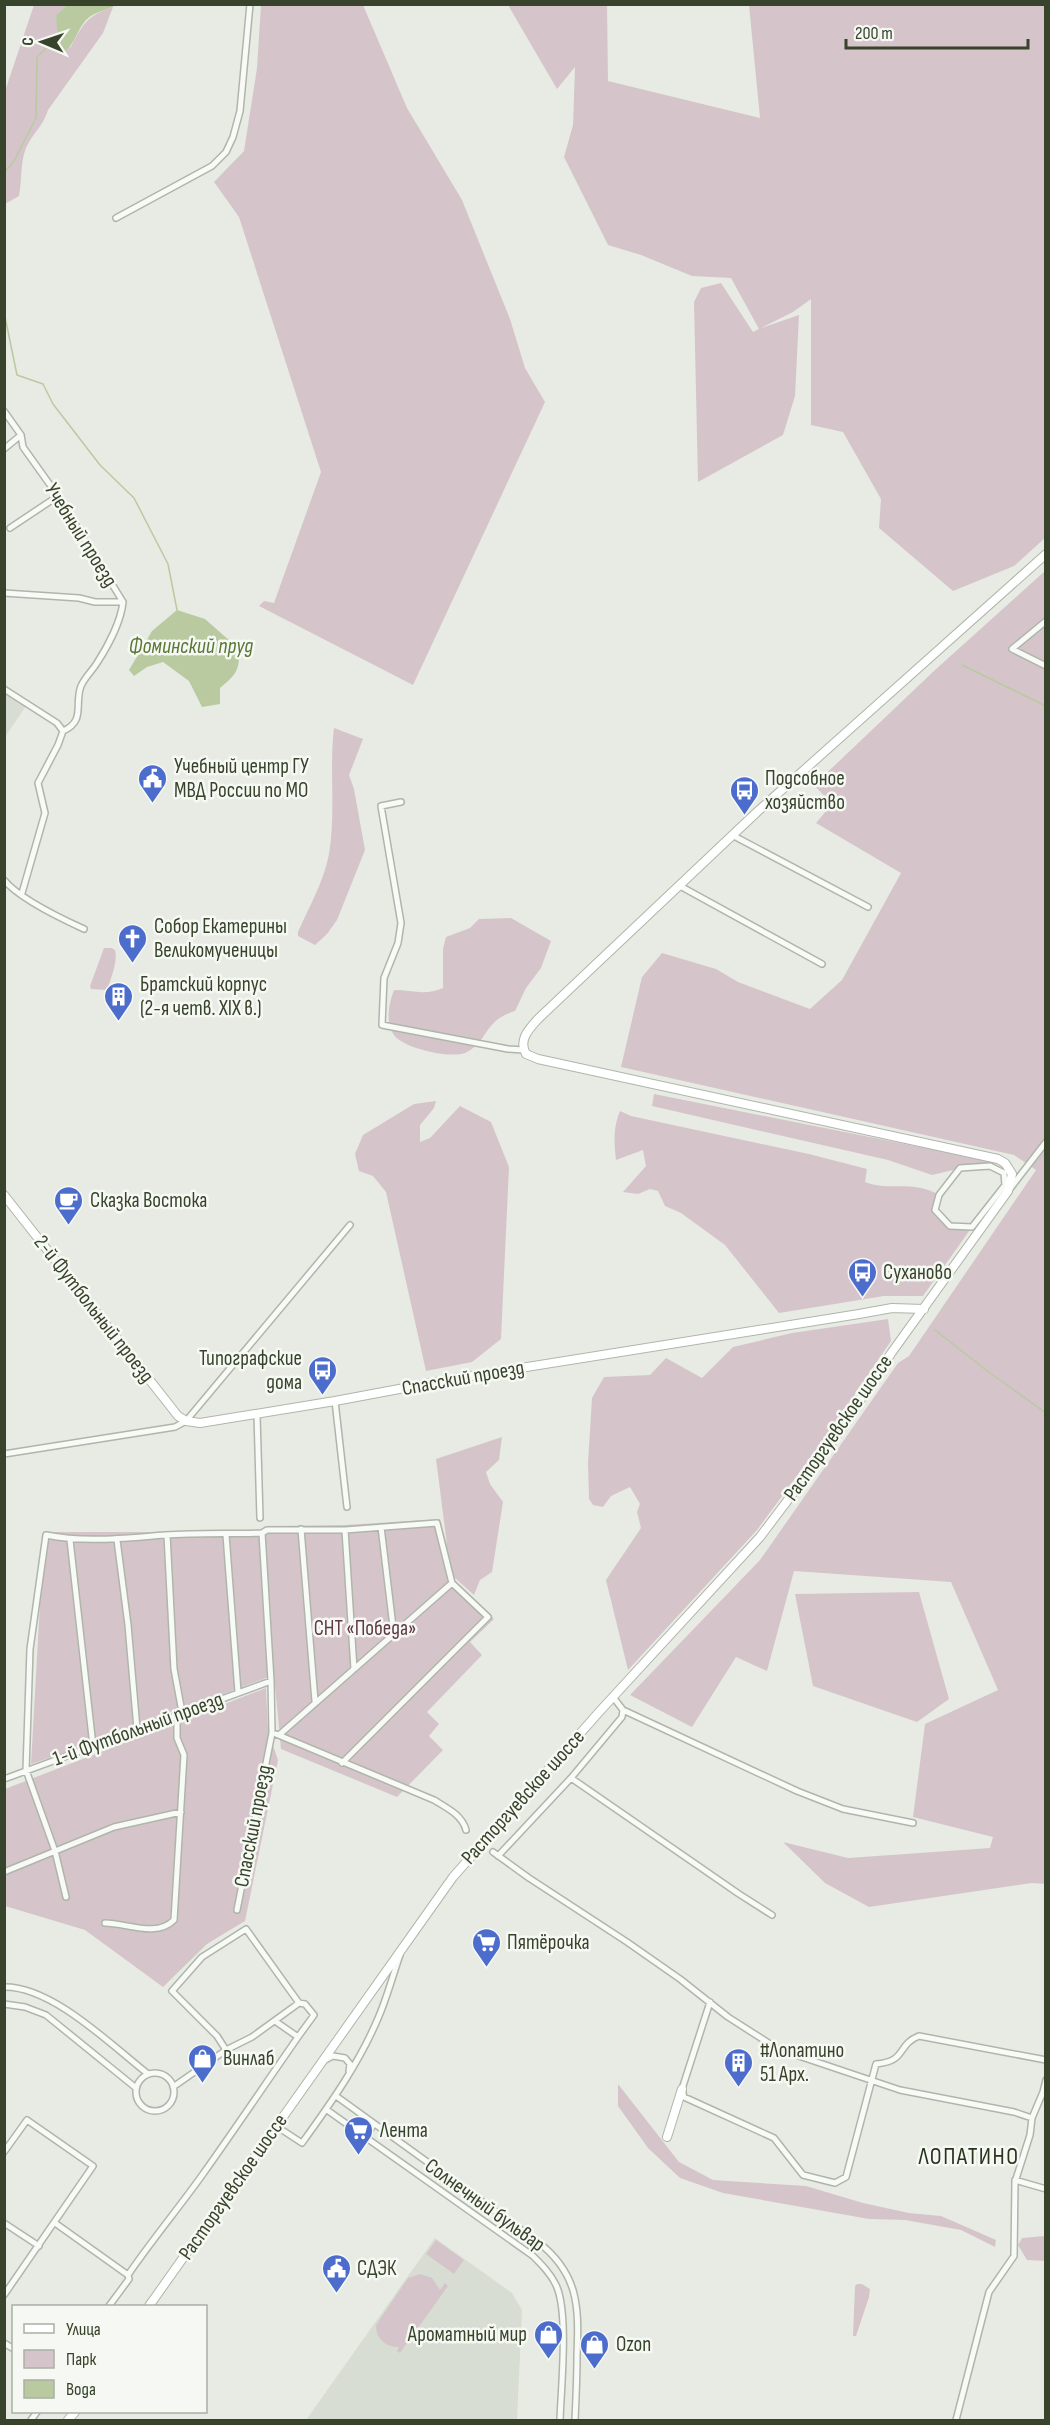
<svg xmlns="http://www.w3.org/2000/svg" width="1050" height="2425" font-family="'Sofia Sans Condensed',sans-serif">
	<style>
		.built { fill: #d7ddd2 }
		.green { fill: #d5c5cb }
		.water { fill: #b9caa0 }
		.lines { fill: none; stroke-linecap: round; stroke-linejoin: round }
		.stream { stroke: #b9caa0; stroke-width: 1.5 }
		.street-casing { stroke: #afb6a9; stroke-width: 8 }
		.secondary-casing { stroke: #afb6a9; stroke-width: 10 }
		.street { stroke: #f8faf7; stroke-width: 5 }
		.secondary { stroke: #fff; stroke-width: 8 }
		.labels { text-anchor: middle; dominant-baseline: central; stroke-width: 5; stroke-linejoin: round; paint-order: stroke }
		.street-label { font-size: 21px; fill: #37442b; stroke: #f6f8f4 }
		.poi-label { font-size: 21px; fill: #37442b; stroke: #f6f8f4; text-anchor: start }
		.park-label { font-size: 21px; fill: #5f3944; stroke: #f6f8f4 }
		.water-label { font-size: 22px; font-style: italic; fill: #5a7736; stroke: #f6f8f4 }
		.quarter-label { font-size: 24px; letter-spacing: 1.5px; fill: #28351d; stroke: #f6f8f4 }
	</style>
	<rect width="100%" height="100%" fill="#e7ebe4"/>
	<path class="built" d="M5,693L26,706L5,737Z
		M435,2238L512,2293L522,2310L517,2420H306Z"/>
	<path class="green" d="M34,5H67L56,17L70,48C84,23 85,17 113,7L103,33L48,110C44,125 32,134 26,148C20,163 22,181 19,196L5,204V91Z
		M261,5H363L407,108L462,200L510,319L525,368L545,402L413,685L259,606L264,601L274,603L321,472L239,217L214,182L244,151L257,68Z
		M508,5H607L608,81L760,118L749,5H1045V538L1014,566L953,591L879,528L881,499L843,432L811,425V299L793,312L761,328L799,315L795,396L783,435L698,482L694,302L701,288L721,283L753,332L759,329L731,278L692,276L641,255L608,245L564,157L573,125L575,67L557,89Z
		M1045,571V1884L1032,1883L869,1907L825,1883L783,1842L848,1858L990,1848L993,1837L913,1817L925,1724L998,1690L951,1582L794,1571L767,1671L736,1657L692,1727L630,1695L760,1560L898,1363L909,1356L1036,1170L1014,1155L621,1067L642,977L662,953L716,969L738,982L810,1009L842,980L901,873L816,823L832,804L814,785L935,670Z
		M334,728L363,739L349,775L354,789L365,850L337,920L327,934L315,945L298,936V932C309,907 324,881 329,854C336,813 329,769 334,728Z
		M511,918L551,941L541,968L526,988L515,1011C484,1020 489,1040 467,1052C453,1060 402,1048 394,1035C385,1023 389,1003 394,990C412,990 425,996 443,988V949L446,937L470,928L479,919Z
		M104,948H111L115,950C118,962 111,978 107,990L91,989L90,986Z
		M654,1094L995,1162L990,1166L966,1167L932,1175L888,1160L652,1106Z
		M436,1101L434,1108L420,1125V1142L430,1138L460,1106L491,1122L509,1167L501,1339L472,1362L426,1371L386,1192L373,1176L359,1171L355,1154L363,1135L414,1104Z
		M620,1111L631,1116L809,1154L867,1169L865,1182C890,1192 912,1179 939,1195L935,1210L950,1226L972,1227L923,1296H884L779,1313L725,1245L681,1213L665,1206L658,1191L650,1189L638,1194L623,1192L646,1166L643,1150L616,1160C614,1143 613,1128 620,1111Z
		M888,1319L891,1341L830,1431L757,1530L628,1670L606,1580L641,1528L637,1512L640,1504L630,1487L611,1496L603,1507L593,1505L589,1499L588,1463L592,1398L604,1377L650,1375L666,1358L702,1378L733,1347L792,1333Z
		M502,1437L499,1460L486,1472L490,1484L503,1502L492,1572L480,1580L474,1595L455,1578V1582L494,1619L470,1642L482,1655L427,1712L439,1724L429,1736L443,1750L397,1797L281,1749L274,1675L91,1744L31,1764L44,1532H262L265,1526L345,1525L440,1519L447,1545L436,1459Z
		M919,1592L949,1699L917,1722L813,1686L795,1594Z
		M266,1688L268,1731L278,1760L245,1921L207,1944L163,1987L85,1930L5,1906V1789Z
		M618,2084L679,2162L713,2180L806,2186L863,2203L909,2213L941,2216L996,2240L995,2247L961,2230L905,2220L869,2219L723,2193L680,2178L648,2148L618,2106Z
		M1045,2236V2261L1027,2260L1018,2245L1022,2238Z
		M436,2240L464,2260L454,2274L426,2254Z
		M420,2274L432,2278L440,2290L445,2283L448,2286L400,2353L397,2351L399,2347C385,2347 376,2339 376,2325L408,2278Z
		M857,2284H862L870,2289L869,2297L856,2336H853L855,2286Z"/>
	<path class="water" d="M67,5V4L116,5C106,11 95,11 86,20C77,30 75,44 64,52L58,37L56,16Z
		M177,610L205,619L239,649C240,670 236,675 220,688V704L202,707L189,681L163,662L147,667L134,676L129,670L152,631Z"/>
	<g class="lines">
		<path class="stream" d="M4,173L14,161L36,118L37,57L59,36
			M4,312L17,375L43,384L53,404L100,465L134,498L168,564L177,610
			M962,665L1046,706
			M935,1330L986,1370L1046,1413
			M1045,2420L1046,2419"/>
		<defs>
			<path id="street" d="M116,218L212,166L226,152L233,137L240,111L250,4
				M4,411L21,435L23,447L58,496L123,602C121,621 108,646 97,663C92,671 85,677 81,686C74,704 86,721 63,731L58,745L38,783L45,813L22,893
				M4,449L21,435
				M10,528L58,496
				M4,593L79,598L95,602H123
				M1046,621L1012,649L1046,666
				M4,689L57,723L63,731
				M401,802L381,806L401,923L398,943L384,978L382,1025L508,1049L524,1050
				M732,835L868,907
				M4,880C19,898 62,919 84,929
				M680,886L822,964
				M990,1166L1004,1173L1005,1185L972,1227L950,1226L935,1210L939,1195L960,1168Z
				M1009,1190L1046,1142
				M335,1401L347,1507
				M257,1415L260,1518
				M4,1454L175,1427L186,1421L350,1225
				M381,1527L394,1635
				M301,1529L315,1701
				M345,1530L354,1669
				M167,1535L174,1669L182,1712
				M226,1535L238,1692
				M70,1540L93,1746
				M117,1540L128,1625L137,1729
				M613,1697L623,1710L797,1791L843,1809L913,1823
				M276,1734L434,1800C447,1808 462,1815 466,1830
				M279,1735L452,1583
				M571,1778L739,1894L772,1915
				M4,1779L271,1681
				M493,1852L529,1878L627,1942L680,1979L728,2017L778,2049L900,2090L1014,2112L1032,2118
				M498,1856L571,1778L622,1717L623,1710
				M4,1872L114,1827L181,1812
				M66,1897L55,1851L26,1770L30,1649L46,1535C86,1543 124,1538 165,1535C197,1533 229,1534 262,1533
				M237,1910L272,1733L271,1681L262,1533L267,1530H345L437,1523L452,1583L488,1617L342,1763
				M105,1923C127,1923 156,1938 174,1920L184,1755L177,1738V1714
				M4,1987C52,1986 111,2045 148,2074
				M710,2002L682,2089L684,2097L774,2138L803,2175L835,2183L846,2177L876,2064C908,2061 896,2045 919,2036L1046,2060
				M4,2004L25,2007L46,2015L136,2088
				M226,2050L217,2036L172,1991L202,1957L246,1929L299,2003L305,2004L314,2015L298,2037
				M325,2060L333,2056L345,2058L350,2064L349,2071
				M136 2092a19 19 0 1 1 38 0a19 19 0 1 1-38 0Z
				M173,2087L226,2050L252,2037L299,2003
				M336,2096L538,2242C579,2274 579,2307 577,2355C577,2377 576,2399 575,2420
				M327,2110L533,2256C542,2265 551,2274 556,2285C569,2312 561,2388 560,2420
				M276,2126L302,2143C331,2103 360,2062 379,2016C387,1997 393,1975 400,1955
				M365,2137L374,2124
				M4,2152L27,2120L93,2166L4,2295
				M1015,2180L1046,2189
				M4,2223L39,2246
				M55,2223L128,2275L129,2279L109,2306
				M128,2275C152,2240 178,2209 203,2174C235,2129 266,2083 298,2037L275,2021
				M4,2343L14,2349
				M33,2420H31L37,2412
				M956,2420L989,2292L1014,2256L1015,2182L1030,2135L1032,2118L1043,2092L1046,2080"/>
			<path id="secondary" d="M4,1195L178,1416L186,1421L200,1423L335,1401L458,1378L859,1314L892,1308L924,1309
				M667,2137L682,2089
				M149,2306L453,1877L600,1711L760,1537L837,1435L892,1352L1008,1191L1012,1174L1005,1163L998,1159L538,1059L526,1054C518,1040 529,1029 538,1019L757,812L1046,554
				M68,2420L75,2412"/>
		</defs>
		<use href="#street" class="street-casing"/>
		<use href="#secondary" class="secondary-casing"/>
		<use href="#street" class="street"/>
		<use href="#secondary" class="secondary"/>
	</g>
	<defs>
		<symbol id="civic-pin" viewBox="-11 -11 22 30"><path d="M0 17L-7.5 6A9.5 9.5 0 1 1 7.5 6Z" fill="#4d6dcc" stroke="#f6f8f4"/><path d="M-.6-6.5H3V-4.5H.6V-3L4-1V1h2V6H-6V1h2V-1L-.6-3ZM-1.2 2.5V6h2.4V2.5Z" fill="#fff"/></symbol>
		<symbol id="bus-pin" viewBox="-11 -11 22 30"><path d="M0 17L-7.5 6A9.5 9.5 0 1 1 7.5 6Z" fill="#4d6dcc" stroke="#f6f8f4"/><path d="M-5-6H5V4H4V6H2V4H-2V6H-4V4H-5ZM-3.5-4V0h7V-4ZM-3.5 1.2v1.5H-2V1.2ZM2 1.2v1.5H3.5V1.2Z" fill="#fff"/></symbol>
		<symbol id="church-pin" viewBox="-11 -11 22 30"><path d="M0 17L-7.5 6A9.5 9.5 0 1 1 7.5 6Z" fill="#4d6dcc" stroke="#f6f8f4"/><path d="M-1.2-6h2.4v3.5h3.3v2.4h-3.3V6h-2.4V-.1h-3.3v-2.4h3.3Z" fill="#fff"/></symbol>
		<symbol id="building-pin" viewBox="-11 -11 22 30"><path d="M0 17L-7.5 6A9.5 9.5 0 1 1 7.5 6Z" fill="#4d6dcc" stroke="#f6f8f4"/><path d="M-4-6H4V6H1V3H-1V6H-4ZM-2.5-4.3h1.7v1.8h-1.7ZM.8-4.3h1.7v1.8H.8ZM-2.5-1h1.7V.8h-1.7ZM.8-1h1.7V.8H.8Z" fill="#fff"/></symbol>
		<symbol id="cafe-pin" viewBox="-11 -11 22 30"><path d="M0 17L-7.5 6A9.5 9.5 0 1 1 7.5 6Z" fill="#4d6dcc" stroke="#f6f8f4"/><path d="M-5.5-4.5H6V0H3Q3 3.5 0 3.5H-2.5Q-5.5 3.5-5.5 0ZM3-3.2v2h1.7v-2ZM-6 4.5H4V6H-6Z" fill="#fff"/></symbol>
		<symbol id="supermarket-pin" viewBox="-11 -11 22 30"><path d="M0 17L-7.5 6A9.5 9.5 0 1 1 7.5 6Z" fill="#4d6dcc" stroke="#f6f8f4"/><path d="M-6-5.5h2.5l.6 2H6L4.5 2H-2.5L-4.4-4H-6ZM-1.5 3.2a1.3 1.3 0 1 0 .1 0ZM3 3.2a1.3 1.3 0 1 0 .1 0Z" fill="#fff"/></symbol>
		<symbol id="shop-pin" viewBox="-11 -11 22 30"><path d="M0 17L-7.5 6A9.5 9.5 0 1 1 7.5 6Z" fill="#4d6dcc" stroke="#f6f8f4"/><path d="M-5-2.5h2.3a2.7 3.5 0 0 1 5.4 0H5L5.5 6h-11ZM-1.5-2.5h3a1.5 2.3 0 0 0-3 0Z" fill="#fff"/></symbol>
	</defs>
	<g fill-rule="evenodd">
		<use href="#civic-pin" x="136" y="762" width="33" height="45"/>
		<use href="#bus-pin" x="728" y="774" width="33" height="45"/>
		<use href="#church-pin" x="116" y="922" width="33" height="45"/>
		<use href="#building-pin" x="102" y="980" width="33" height="45"/>
		<use href="#cafe-pin" x="52" y="1184" width="33" height="45"/>
		<use href="#bus-pin" x="846" y="1256" width="33" height="45"/>
		<use href="#bus-pin" x="306" y="1354" width="33" height="45"/>
		<use href="#supermarket-pin" x="470" y="1926" width="33" height="45"/>
		<use href="#shop-pin" x="186" y="2042" width="33" height="45"/>
		<use href="#building-pin" x="722" y="2046" width="33" height="45"/>
		<use href="#supermarket-pin" x="342" y="2114" width="33" height="45"/>
		<use href="#civic-pin" x="320" y="2252" width="33" height="45"/>
		<use href="#shop-pin" x="532" y="2318" width="33" height="45"/>
		<use href="#shop-pin" x="578" y="2328" width="33" height="45"/>
	</g>
	<g class="labels">
		<g class="street-label">
			<text transform="translate(81 535) rotate(58)">Учебный проезд</text>
			<text transform="translate(94 1309) rotate(52)">2-й Футбольный проезд</text>
			<text transform="translate(463 1378) rotate(-10)">Спасский проезд</text>
			<text transform="translate(838 1428) rotate(-55)">Расторгуевское шоссе</text>
			<text transform="translate(138 1729) rotate(-20)">1-й Футбольный проезд</text>
			<text transform="translate(523 1797) rotate(-48)">Расторгуевское шоссе</text>
			<text transform="translate(253 1826) rotate(-79)">Спасский проезд</text>
			<text transform="translate(233 2187) rotate(-55)">Расторгуевское шоссе</text>
			<text transform="translate(485 2205) rotate(36)">Солнечный бульвар</text>
		</g>
		<g class="poi-label">
			<text x="174" y="766">Учебный центр ГУ<tspan x="174" dy="24">МВД России по МО</tspan></text>
			<text x="765" y="778">Подсобное<tspan x="765" dy="24">хозяйство</tspan></text>
			<text x="154" y="926">Собор Екатерины<tspan x="154" dy="24">Великомученицы</tspan></text>
			<text x="140" y="984">Братский корпус<tspan x="140" dy="24">(2-я четв. XIX в.)</tspan></text>
			<text x="90" y="1200">Сказка Востока</text>
			<text x="883" y="1272">Суханово</text>
			<text x="302" y="1358" text-anchor="end">Типографские<tspan x="302" dy="24">дома</tspan></text>
			<text x="507" y="1942">Пятёрочка</text>
			<text x="760" y="2050">#Лопатино<tspan x="760" dy="24">51 Арх.</tspan></text>
			<text x="223" y="2058">Винлаб</text>
			<text x="380" y="2130">Лента</text>
			<text x="357" y="2268">СДЭК</text>
			<text x="527" y="2334" text-anchor="end">Ароматный мир</text>
			<text x="616" y="2344">Ozon</text>
		</g>
		<g class="park-label">
			<text x="365" y="1628">СНТ «Победа»</text>
		</g>
		<g class="water-label">
			<text x="191" y="646">Фоминский пруд</text>
		</g>
		<g class="quarter-label">
			<text x="969" y="2156">ЛОПАТИНО</text>
		</g>
	</g>
	<rect width="1050" height="2425" fill="none" stroke="#37442b" stroke-width="12"/>
	<rect x="12" y="2305" width="195" height="108" fill="#f6f8f4" stroke="#aab0a4" stroke-width="1.5"/>
	<rect x="24" y="2324" width="30" height="9" fill="#ffffff" stroke="#aab0a4" stroke-width="1.5"/>
	<text x="66" y="2335" font-size="18" fill="#37442b">Улица</text>
	<rect x="24" y="2350" width="30" height="18" fill="#d5c5cb" stroke="#aab0a4" stroke-width="1.5"/>
	<text x="66" y="2365" font-size="18" fill="#37442b">Парк</text>
	<rect x="24" y="2380" width="30" height="18" fill="#b9caa0" stroke="#aab0a4" stroke-width="1.5"/>
	<text x="66" y="2395" font-size="18" fill="#37442b">Вода</text>
	<g transform="translate(42 42) rotate(272)" stroke="#f6f8f4" stroke-width="4.5" paint-order="stroke">
	<path d="M0-4.5L10 22L0 15L-10 22Z" fill="#37442b"/>
	<text y="-9" font-size="16" font-weight="bold" text-anchor="middle" fill="#37442b">С</text>
	</g>
	<path d="M846 39v9h182v-9" fill="none" stroke="#37442b" stroke-width="3"/>
	<text x="855" y="39" font-size="18" fill="#37442b" stroke="#f6f8f4" stroke-width="4.5" paint-order="stroke">200 m</text>
</svg>
